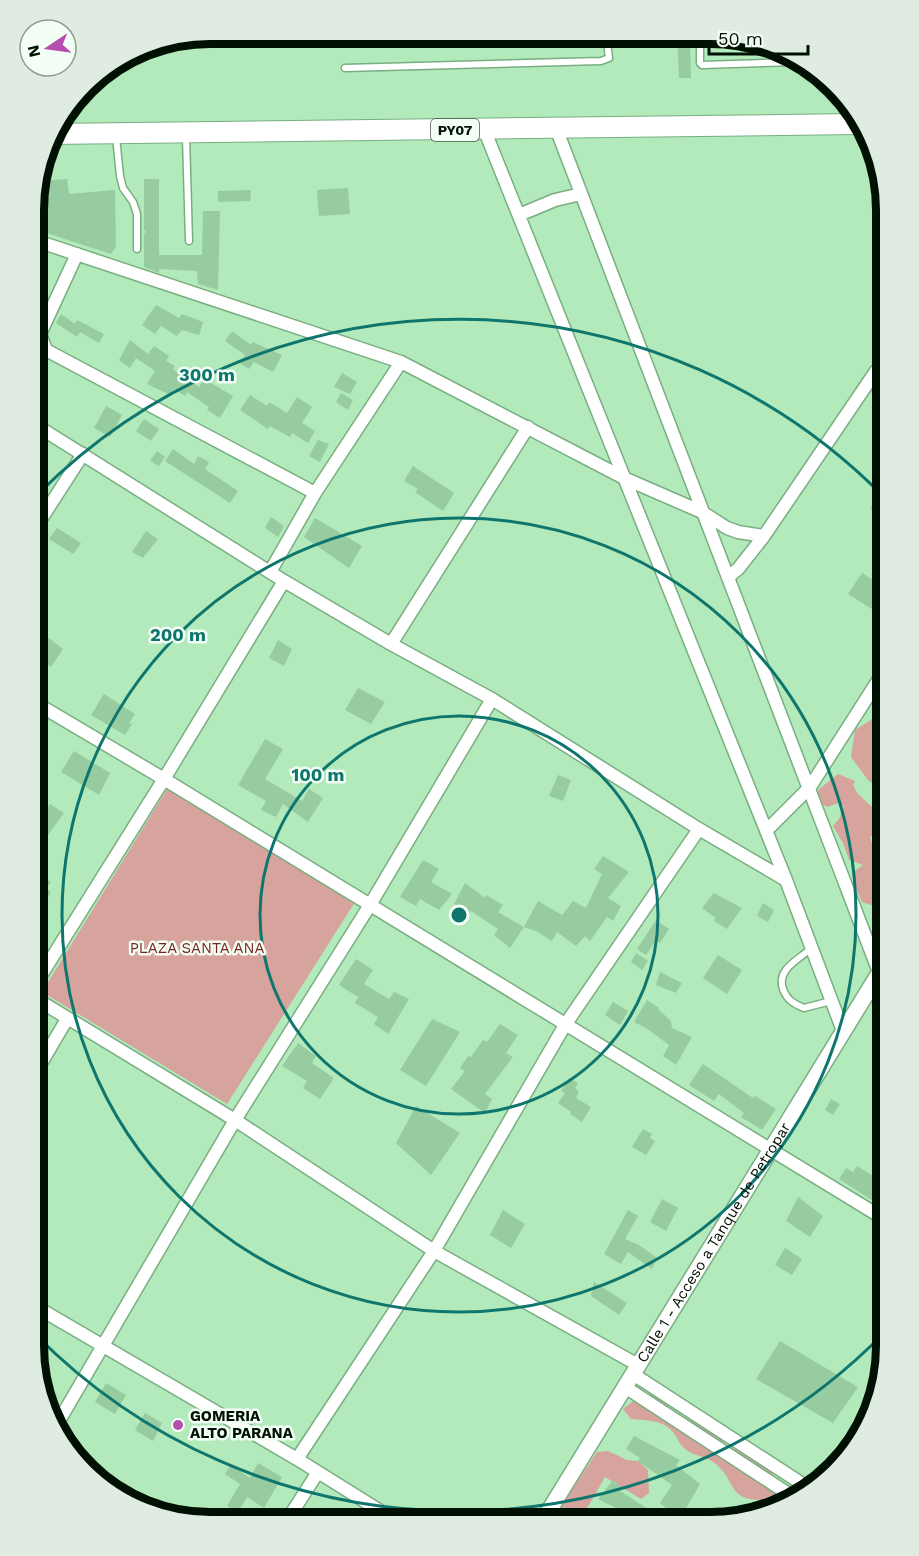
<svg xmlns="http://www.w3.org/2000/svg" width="919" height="1556" font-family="'Work Sans',sans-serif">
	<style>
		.green { fill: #d6a49c }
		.building { fill: #96cc9f }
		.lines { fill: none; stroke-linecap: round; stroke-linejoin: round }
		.service-casing { stroke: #79ae82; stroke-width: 9 }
		.minor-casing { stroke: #79ae82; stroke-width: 15 }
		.tertiary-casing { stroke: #79ae82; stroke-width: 18 }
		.trunk-casing { stroke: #79ae82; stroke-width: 22 }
		.service { stroke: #fff; stroke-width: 6 }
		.minor { stroke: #fff; stroke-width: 12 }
		.tertiary { stroke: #fff; stroke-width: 15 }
		.trunk { stroke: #fff; stroke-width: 20 }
		.ring { fill: none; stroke: #0f766e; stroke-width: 3 }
		.poi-dot { fill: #b54eb1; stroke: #f3fef4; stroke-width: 2 }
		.labels { text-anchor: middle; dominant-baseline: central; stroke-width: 5; stroke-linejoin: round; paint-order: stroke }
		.shield { fill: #f3fef4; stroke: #49574b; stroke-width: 1.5 }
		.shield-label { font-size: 14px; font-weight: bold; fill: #001003 }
		.park-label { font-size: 15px; fill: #76251d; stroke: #f3fef4 }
		.street-label { font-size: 15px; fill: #001003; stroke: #f3fef4 }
		.poi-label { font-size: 15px; font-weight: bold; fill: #001003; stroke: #f3fef4; text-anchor: start }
		.rim { fill: none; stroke: #001003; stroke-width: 8 }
		.centre { fill: #0f766e; stroke: #f3fef4; stroke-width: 3 }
		.ring-label { font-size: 18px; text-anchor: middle; font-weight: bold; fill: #0f766e; stroke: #f3fef4; stroke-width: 5; stroke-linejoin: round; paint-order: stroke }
	</style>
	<rect width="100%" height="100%" fill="#b2eabb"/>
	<path class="green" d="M874,718L886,722V794L868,780L851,757L855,730Z
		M838,774L855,781L853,785L858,794L884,818L879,829L870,837L874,850L886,855V910L862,902L856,889L852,873L863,865L849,860L843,843L833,826L839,819L844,806L838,803L828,807L819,803L818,790Z
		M167,789L355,902L227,1104L42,992Z
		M652,1395C665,1400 668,1409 679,1415C689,1421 712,1426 719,1435C721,1437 722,1441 723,1444L743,1453L752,1460H763L771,1468L774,1479L800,1492L776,1510H772L764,1500C727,1500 738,1484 716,1464C707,1456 692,1456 684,1448C679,1444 677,1437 673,1432C662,1419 646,1421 631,1419L623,1409L640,1396Z
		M608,1451L627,1460L638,1461L648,1470L649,1493L641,1499L605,1477L589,1505L574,1523H555L565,1500L597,1452Z"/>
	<path class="building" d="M677,36H690L691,78H679Z
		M67,179L69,194L115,190L116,246L111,254L34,229V187L36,181Z
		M144,179H159V255H202L203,211H220L218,290L198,284L197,271L159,269V273L144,267V234L146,231L144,230Z
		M348,188L350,214L319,216L317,190Z
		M251,190L250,201L218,202V191Z
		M156,305L179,318L182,314L203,322L199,335L182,330L177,336L161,326L155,334L142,325Z
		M61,314L75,324L77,320L104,334L99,343L80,332L77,337L56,323Z
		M232,331L251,345L253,342L282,355L273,372L254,362L249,369L239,363L245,355L225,341Z
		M130,340L148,354L154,346L169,356L166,361L175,366L173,369L199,387L204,379L233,396L220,418L207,410L209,407L187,392L185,396L174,389L170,395L147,384L155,371L136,358L130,368L119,360Z
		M342,373L357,382L350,394L334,387Z
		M341,393L353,400L348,410L336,402Z
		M250,395L267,406L269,402L287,413L297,397L312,407L302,423L315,431L308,443L292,433L290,437L270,426L268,429L240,410Z
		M106,406L122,415L110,437L94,428Z
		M144,419L159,429L151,441L136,431Z
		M318,440L329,444L320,462L309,456Z
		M173,449L194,464L198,456L209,462L205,469L238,491L230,503L165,461Z
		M157,451L165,457L159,466L150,461Z
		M413,466L454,493L443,511L415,492L418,489L404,481Z
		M886,484V503L879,514L870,508Z
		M271,517L284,526L278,537L265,528Z
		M315,518L362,546L349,568L304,537Z
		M57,528L81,543L73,554L49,539Z
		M146,531L158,539L143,558L132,552Z
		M862,573L886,588V618L848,594Z
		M49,638L63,649L51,667L37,658Z
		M278,640L292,649L284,666L269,658Z
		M358,688L385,702L371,724L345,710Z
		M104,694L135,714L129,723L132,724L125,735L91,715Z
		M265,739L283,749L265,779L302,801L309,789L323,798L308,822L283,804L276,817L261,810L266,801L238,785Z
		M74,751L110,773L99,795L61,772Z
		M558,775L571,780L563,801L549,796Z
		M50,804L64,813L43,842L34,837V822L39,825Z
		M603,856L629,872L608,898L621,906L613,921L607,917L590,941L585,936L576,946L557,932L552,941L536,931L524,927L538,901L562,915L573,901L586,908L602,874L594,869Z
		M423,860L439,869L431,882L452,894L439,910L420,899L416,906L400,897Z
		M34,872L51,882L46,889L51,892L34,920Z
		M465,883L485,898L486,895L503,905L498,912L524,927L510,948L494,935L498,929L471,911L470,913L454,904Z
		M714,893L742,908L727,929L714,921L716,918L702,908Z
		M763,903L774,910L768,922L757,916Z
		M656,920L669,929L660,943L656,940L646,955L637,949Z
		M636,953L648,961L642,970L631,962Z
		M718,955L742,970L727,994L703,978Z
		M356,959L373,970L364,984L389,999L394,992L409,999L388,1034L374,1024L378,1017L355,1003L358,997L339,985Z
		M660,972L682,983L676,993L656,985Z
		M647,1000L659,1008L658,1009L671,1021L672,1028L692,1037L676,1065L663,1056L669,1045L646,1028L634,1022Z
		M613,1002L628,1011L620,1025L605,1015Z
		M432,1019L460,1032L426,1086L400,1070Z
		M500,1024L518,1035L506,1053L513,1057L485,1094L492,1099L485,1113L451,1089L465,1071L460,1068L468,1056L471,1057L483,1040L487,1042Z
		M298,1043L316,1056L312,1063L334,1078L320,1099L303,1088L307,1081L282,1066Z
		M703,1064L753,1098L755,1096L776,1109L762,1130L741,1117L744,1113L719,1094L714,1101L689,1085Z
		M569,1078L578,1083L575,1088L579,1092L576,1098L591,1107L582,1122L570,1114L571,1112L558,1103L565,1093L561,1091Z
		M831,1099L840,1104L833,1115L825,1110Z
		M416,1106L460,1133L431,1175L396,1143Z
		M643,1129L652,1134L650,1138L655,1141L646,1155L632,1147Z
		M857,1166L886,1184V1191L878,1204L839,1179L846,1168L853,1172Z
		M798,1197L823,1216L810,1237L786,1221Z
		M662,1199L678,1208L666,1231L650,1222Z
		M503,1210L525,1224L511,1248L490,1235Z
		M628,1210L638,1216L625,1239L639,1245L657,1258L652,1269L628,1252L621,1264L604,1254Z
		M785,1248L802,1259L792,1275L775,1265Z
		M594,1282L627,1303L619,1315L591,1296Z
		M780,1341L858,1387L833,1423L756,1379Z
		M106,1383L126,1395L115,1414L95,1402Z
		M145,1413L162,1423L153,1441L135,1430Z
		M634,1436L680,1460L676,1465L700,1484L685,1510L690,1515L684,1523L660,1503L672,1485L638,1461L640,1458L626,1449Z
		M70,1441L97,1460L91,1469L84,1463L69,1443Z
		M258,1463L282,1477L264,1508L247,1497L238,1512L227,1506L240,1484L225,1474L231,1464L250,1478Z
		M613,1480L622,1488L620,1491L656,1514L651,1523H633L613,1512L616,1508L598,1499Z"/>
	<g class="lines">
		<defs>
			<path id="service" d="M746,38L700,42V63L702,65L796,62
				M345,68L601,61L609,58L606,35
				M116,137L120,176L123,188L133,202L137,214V249
				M186,137L189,241
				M811,948C799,960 776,969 783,989C787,1000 794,1004 804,1008L831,1001"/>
			<path id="minor" d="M556,128L879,972
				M484,129L786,880L843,1031
				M519,215L555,200L581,194
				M34,240L401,362L626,479L702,512L727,528L738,532L764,536
				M77,254L40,334L46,350L315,493
				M34,424L284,581L391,644L492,699L699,829L786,880
				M34,530L83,454
				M270,572L315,493L401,362
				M728,577L738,569L764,536L876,371L886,369
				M391,644L528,427
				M34,702L164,779L886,1220
				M766,831L810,787L886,668
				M33,988L164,779L284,581
				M33,997L235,1120L434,1251L638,1365
				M33,1077L67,1019
				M33,1305L297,1459L398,1522
				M633,1374L807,1487
				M625,1387L793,1497
				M56,1426L235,1120L370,905L492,699
				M297,1459L434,1251L565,1025L699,829
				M286,1522L318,1472"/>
			<g id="tertiary">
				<path d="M290,34H369"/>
				<path id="s1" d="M542,1522L886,962"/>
			</g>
			<path id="trunk" d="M50,134L859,124"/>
		</defs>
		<use href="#service" class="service-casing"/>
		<use href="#minor" class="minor-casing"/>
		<use href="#tertiary" class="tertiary-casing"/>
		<use href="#trunk" class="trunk-casing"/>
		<use href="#service" class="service"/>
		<use href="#minor" class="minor"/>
		<use href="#tertiary" class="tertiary"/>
		<use href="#trunk" class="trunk"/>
	</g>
	<g class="ring">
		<circle cx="459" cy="915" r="199"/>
		<circle cx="459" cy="915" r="397"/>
		<path d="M884 1333A596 596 0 0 1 34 1333M38 494A596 596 0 0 1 884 497"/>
	</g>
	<circle class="poi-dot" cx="178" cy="1425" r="6"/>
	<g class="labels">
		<rect class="shield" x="431" y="119" width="48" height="22" rx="4.5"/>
		<g class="shield-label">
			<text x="455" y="130">PY07</text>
		</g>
		<g class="park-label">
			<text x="197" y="948">PLAZA SANTA ANA</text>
		</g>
		<g class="street-label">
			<text stroke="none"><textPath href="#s1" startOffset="328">Calle 1 - Acceso a Tanque de Petropar</textPath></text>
		</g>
		<g class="poi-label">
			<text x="190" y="1416">GOMERIA<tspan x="190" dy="17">ALTO PARANA</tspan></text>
		</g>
	</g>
	<path d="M0 0H919V1556H0ZM210 44H710A166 166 0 0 1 876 210V1346A166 166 0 0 1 710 1512H210A166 166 0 0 1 44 1346V210A166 166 0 0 1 210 44Z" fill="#e0ebe1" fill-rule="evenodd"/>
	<path class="rim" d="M210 44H710A166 166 0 0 1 876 210V1346A166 166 0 0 1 710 1512H210A166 166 0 0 1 44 1346V210A166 166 0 0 1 210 44Z"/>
	<circle cx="459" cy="915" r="9" class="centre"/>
	<g class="ring-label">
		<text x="207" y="381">300 m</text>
		<text x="178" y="641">200 m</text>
		<text x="318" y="781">100 m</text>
	</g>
	<g transform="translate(48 48) rotate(257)"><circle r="28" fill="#f3fef4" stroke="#929f94" stroke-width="1.5"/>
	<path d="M0-4.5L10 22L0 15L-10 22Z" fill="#b54eb1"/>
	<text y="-9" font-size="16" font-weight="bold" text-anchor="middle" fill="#001003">N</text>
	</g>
	<path d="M709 45v9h99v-9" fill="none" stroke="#001003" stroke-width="3"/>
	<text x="718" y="45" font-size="18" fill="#001003" stroke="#f3fef4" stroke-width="4.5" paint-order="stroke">50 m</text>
</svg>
